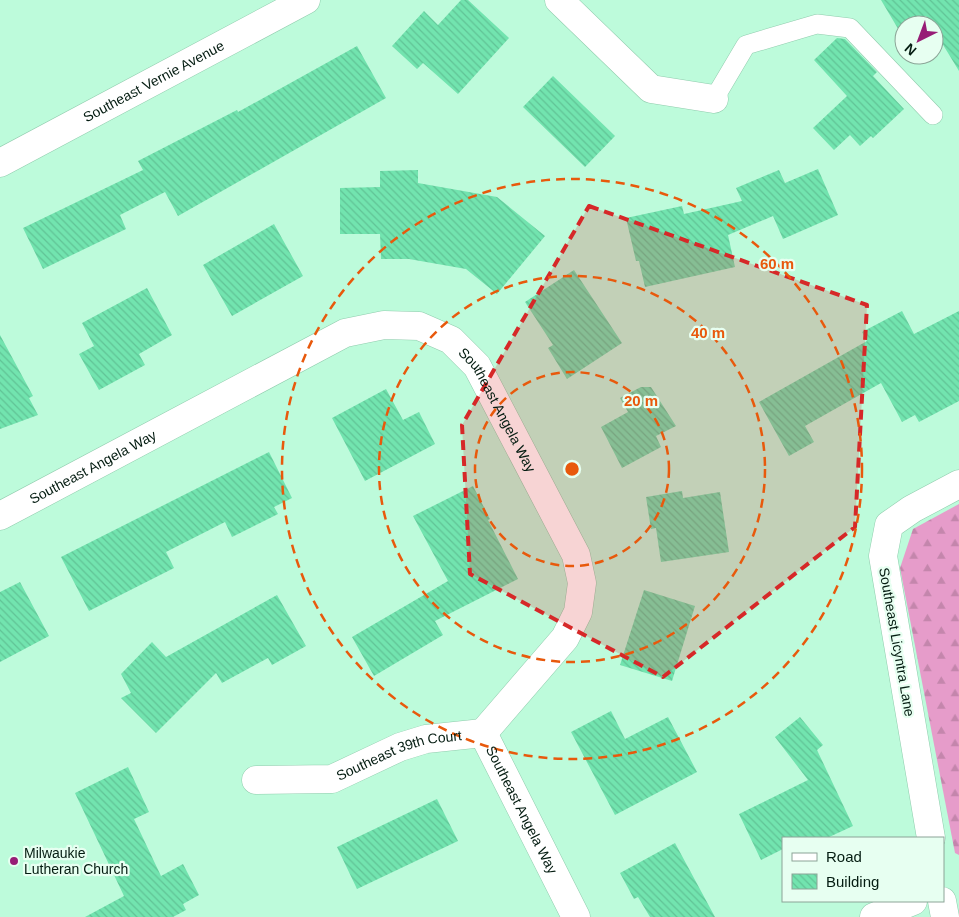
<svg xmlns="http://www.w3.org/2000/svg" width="959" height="917" font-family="Helvetica,sans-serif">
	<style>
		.forest { fill: url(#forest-firs) }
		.building { fill: url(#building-back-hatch) }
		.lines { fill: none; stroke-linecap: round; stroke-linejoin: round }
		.lane-casing { stroke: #90ccad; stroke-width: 20 }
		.street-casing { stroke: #90ccad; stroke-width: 29 }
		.lane { stroke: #fff; stroke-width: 19 }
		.street { stroke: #fff; stroke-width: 28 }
		.marked { fill: #d62828; fill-opacity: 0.2; stroke: #d62828; stroke-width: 4; stroke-dasharray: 10 6; stroke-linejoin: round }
		.ring { fill: none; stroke: #e8590c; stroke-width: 2.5; stroke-dasharray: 9 6 }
		.poi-dot { fill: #971d76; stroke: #e7fff1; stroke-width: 2 }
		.labels { text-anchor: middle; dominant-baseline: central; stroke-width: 4.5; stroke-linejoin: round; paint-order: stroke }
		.street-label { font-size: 14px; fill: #041c11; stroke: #e7fff1 }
		.poi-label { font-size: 14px; fill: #041c11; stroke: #e7fff1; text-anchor: start }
		.centre { fill: #e8590c; stroke: #e7fff1; stroke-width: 2.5 }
		.ring-label { font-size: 15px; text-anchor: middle; font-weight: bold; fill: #e8590c; stroke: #e7fff1; stroke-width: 4.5; stroke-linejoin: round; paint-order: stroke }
	</style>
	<defs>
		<pattern id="forest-firs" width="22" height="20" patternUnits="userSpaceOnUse" patternTransform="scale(1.25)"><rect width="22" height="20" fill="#e69cca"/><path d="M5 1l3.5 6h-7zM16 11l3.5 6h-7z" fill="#c486ac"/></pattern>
		<pattern id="building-back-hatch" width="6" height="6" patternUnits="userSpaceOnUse" patternTransform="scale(1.25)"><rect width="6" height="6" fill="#72e4af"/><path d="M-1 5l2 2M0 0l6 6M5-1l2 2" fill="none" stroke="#61c396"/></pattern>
	</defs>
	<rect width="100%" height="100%" fill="#bdfbdb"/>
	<path class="forest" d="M959,504V855L955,853L900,568L913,529Z"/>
	<path class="building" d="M461,0H468L509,38L458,94L423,63L417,69L392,46L424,11L438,25Z
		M881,0H959V71L934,30V25H931L926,16L911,25H904V29L900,32Z
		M837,38L845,39L877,72L873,76L904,109L873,138L871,136L860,146L850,135L834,150L813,128L847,96L814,60Z
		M357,46L386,98L178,216L165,192L120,215L126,229L43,269L23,228L143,170L138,161L237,110L238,112Z
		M553,76L615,136L585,167L523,107Z
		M818,169L838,215L783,239L773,216L728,235L735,267L645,287L639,261H636L626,218L682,206L684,214L742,201L736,188L779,170L785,183Z
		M418,170V183L497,197L545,236L497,294L466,269L409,259H381L380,234H340V188L380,187V171Z
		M274,224L303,276L232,316L203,265Z
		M574,270L622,343L567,379L548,348L553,345L525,302Z
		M147,288L172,335L139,354L145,365L99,390L79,354L94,346L82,323Z
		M902,311L914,334L959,311V401L919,422L915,415L902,422L881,383L805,426L814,442L789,456L759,402L867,341L862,332Z
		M0,335L33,396L29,398L38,415L0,429Z
		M641,387H651L676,426L656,436L661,447L622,468L601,427L628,412L620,398Z
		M386,389L403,420L419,412L435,444L365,481L332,418Z
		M269,452L292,498L274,507L278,514L232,537L225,522L166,552L174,568L89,611L61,557Z
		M473,486L490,519L488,520L518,579L435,621L443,635L374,676L352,637L448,581L413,516Z
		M682,491L683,498L720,492L729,552L661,562L656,528L651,529L646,497Z
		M20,582L49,636L0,662V592Z
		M644,590L695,606L672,681L620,665Z
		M277,595L306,646L272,665L268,658L222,683L216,673L156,733L121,698L131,693L121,674L152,642L166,657Z
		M611,711L625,739L668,717L697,772L615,815L571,732Z
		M800,717L823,745L817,750L853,826L827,838H783V849L761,860L739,814L808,780L775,737Z
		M128,767L149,812L134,819L161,876L183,864L199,895L183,904L186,910L173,917H85L124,896L75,793Z
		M437,799L458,841L357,889L337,847Z
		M675,843L715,917H650L638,897L634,899L620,873Z"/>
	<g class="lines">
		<defs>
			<path id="lane" d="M714,99L746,45L817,24L850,28L933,115"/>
			<g id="street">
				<path d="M559,0L651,89L714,99"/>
				<path id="s1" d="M0,163L306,0"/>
				<path id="s2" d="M0,516L345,333L384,325L419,326L451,340L477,366L576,555L582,583L578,612L565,638L483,733"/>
				<path id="s3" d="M483,733L576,917"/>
				<path id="s4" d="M256,780L332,779L400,747L426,739L483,733"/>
				<path d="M931,838L883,556L889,525L912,509L959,484"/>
				<path d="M942,901L945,917"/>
				<path d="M874,917L913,901"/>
			</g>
		</defs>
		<use href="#lane" class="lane-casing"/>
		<use href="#street" class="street-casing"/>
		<use href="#lane" class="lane"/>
		<use href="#street" class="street"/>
	</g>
	<path class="marked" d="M589,206L867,305L855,527L663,677L470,574L462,425Z"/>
	<g class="ring">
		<circle cx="572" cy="469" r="97"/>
		<circle cx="572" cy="469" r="193"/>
		<circle cx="572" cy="469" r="290"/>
	</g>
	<circle class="poi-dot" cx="14" cy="861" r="5"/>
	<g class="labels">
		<g class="street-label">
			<text stroke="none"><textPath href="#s1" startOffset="174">Southeast Vernie Avenue</textPath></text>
			<text stroke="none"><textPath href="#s2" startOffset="585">Southeast Angela Way</textPath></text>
			<text stroke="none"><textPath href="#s2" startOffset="105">Southeast Angela Way</textPath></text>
			<text transform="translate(897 642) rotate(80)">Southeast Licyntra Lane</text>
			<text stroke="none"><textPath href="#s4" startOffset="148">Southeast 39th Court</textPath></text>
			<text stroke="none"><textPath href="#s3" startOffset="86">Southeast Angela Way</textPath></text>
		</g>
		<g class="poi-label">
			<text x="24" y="853">Milwaukie<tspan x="24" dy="16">Lutheran Church</tspan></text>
		</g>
	</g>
	<circle cx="572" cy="469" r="8" class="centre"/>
	<g class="ring-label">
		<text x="777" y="269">60 m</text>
		<text x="708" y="338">40 m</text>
		<text x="641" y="406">20 m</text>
	</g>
	<rect x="782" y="837" width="162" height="65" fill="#e7fff1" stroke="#8ca497"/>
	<rect x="792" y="853" width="25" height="8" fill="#ffffff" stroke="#8ca497"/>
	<text x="826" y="862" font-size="15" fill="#041c11">Road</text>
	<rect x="792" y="874" width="25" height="15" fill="url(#building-back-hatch)" stroke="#8ca497"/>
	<text x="826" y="887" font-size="15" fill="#041c11">Building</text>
	<g transform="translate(919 40) rotate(222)"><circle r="24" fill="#e7fff1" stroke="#8ca497"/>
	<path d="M0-4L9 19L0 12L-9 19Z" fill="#971d76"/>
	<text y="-8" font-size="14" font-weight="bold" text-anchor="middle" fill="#041c11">N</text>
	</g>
</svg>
